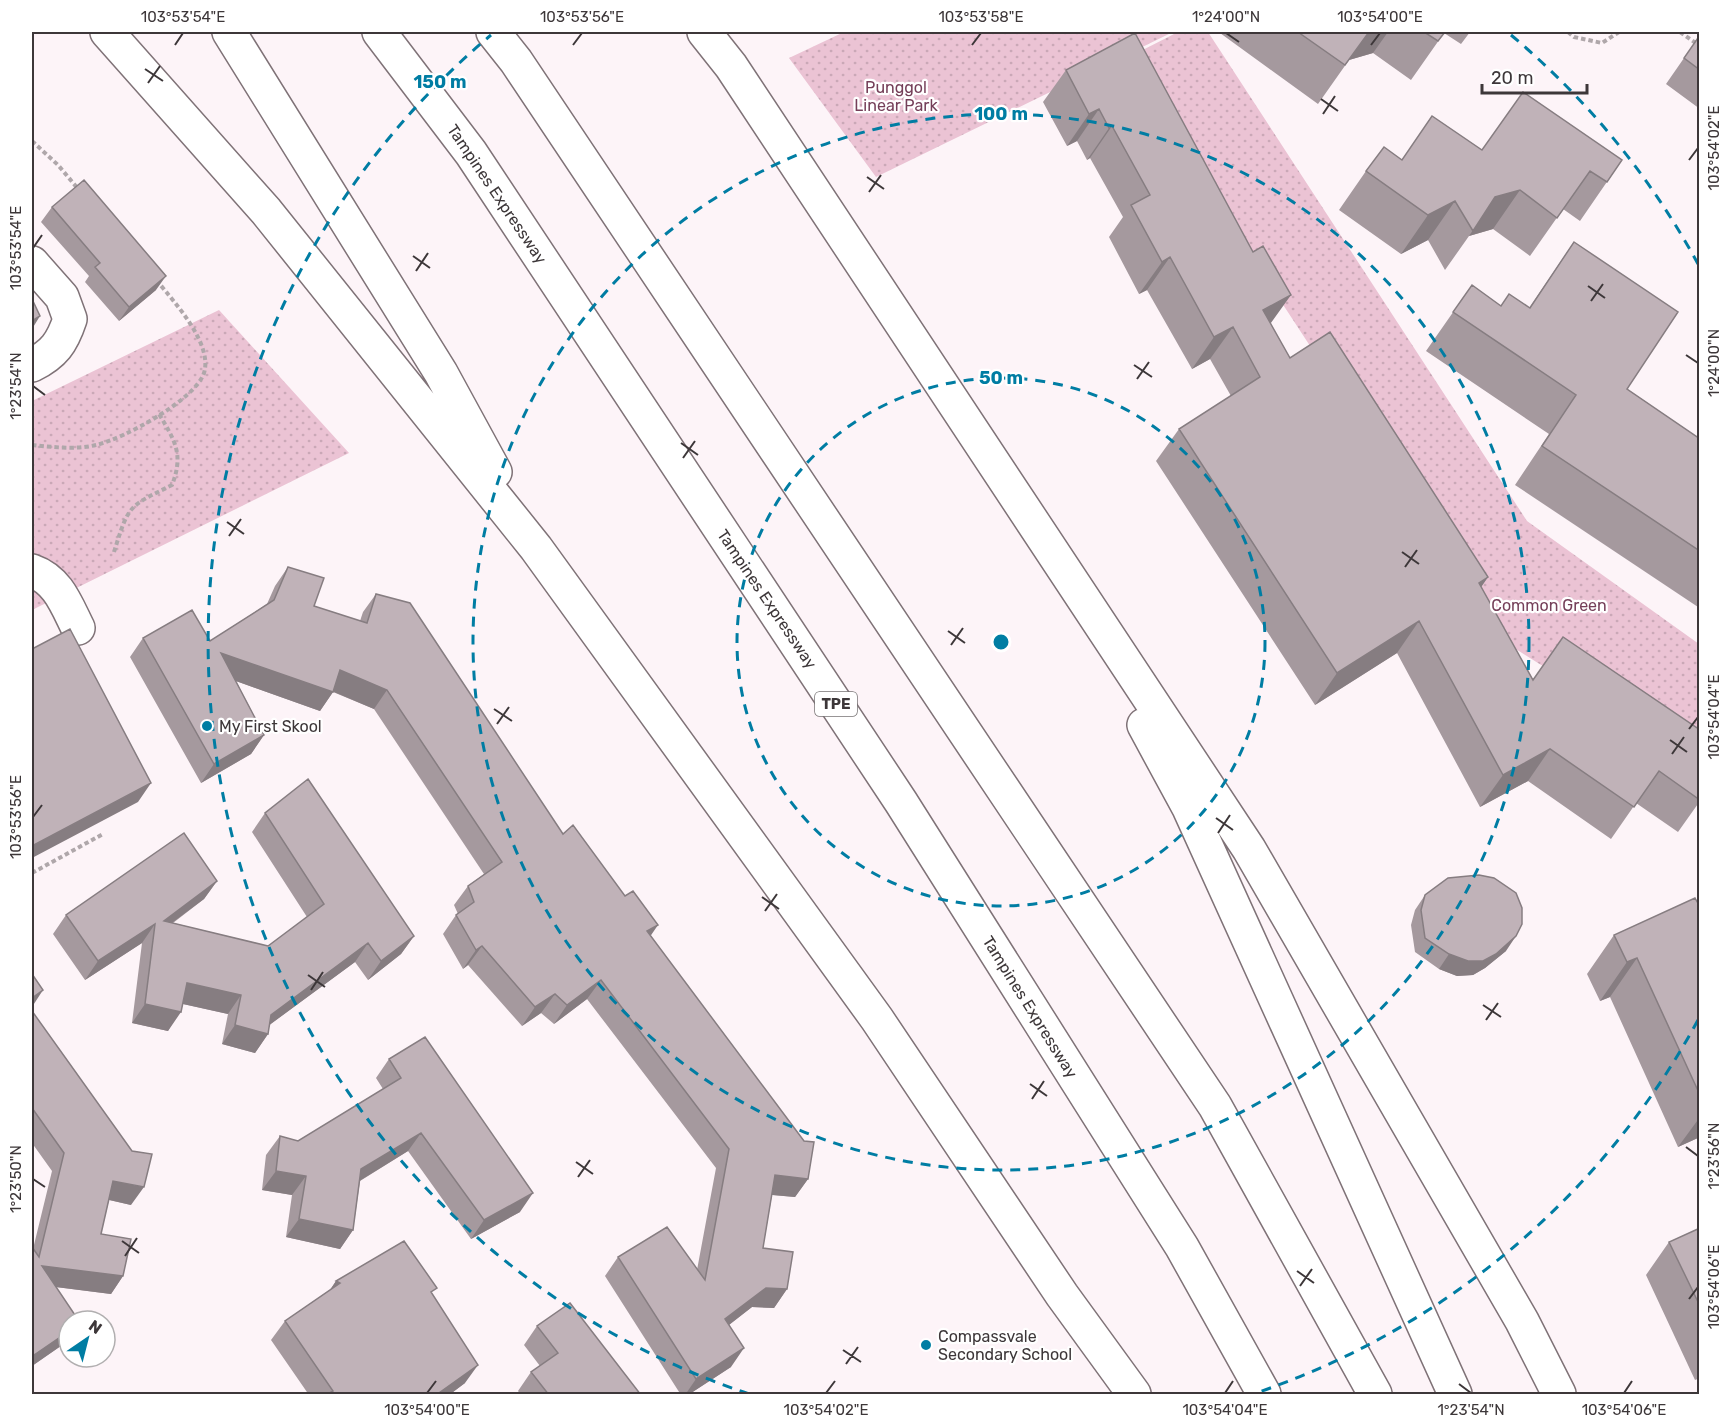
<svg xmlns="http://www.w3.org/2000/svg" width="1731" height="1426" font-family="Rubik,sans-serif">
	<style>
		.park { fill: url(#park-dots) }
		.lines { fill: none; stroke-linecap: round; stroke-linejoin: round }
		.minor-casing { stroke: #7f7277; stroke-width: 36 }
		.highway-casing { stroke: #7f7277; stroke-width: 36 }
		.path { stroke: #afa7aa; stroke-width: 4; stroke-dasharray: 4.5 3; stroke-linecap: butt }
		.minor { stroke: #fff; stroke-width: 33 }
		.highway { stroke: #fff; stroke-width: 33 }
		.wall { fill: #a5999e }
		.shaded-wall { fill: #867d81 }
		.building { fill: #c0b2b8; stroke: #867d81; stroke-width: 1.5 }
		.ticks { fill: none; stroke: #3d3739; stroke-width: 2 }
		.ring { fill: none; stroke: #007da3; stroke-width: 3; stroke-dasharray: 10 8 }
		.poi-dot { fill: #007da3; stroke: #fff; stroke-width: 2 }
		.labels { text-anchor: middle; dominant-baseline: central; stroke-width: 4.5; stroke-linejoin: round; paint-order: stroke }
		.shield { fill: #fff; stroke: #777374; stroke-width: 1.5 }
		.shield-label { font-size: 15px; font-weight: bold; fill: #3d3739 }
		.park-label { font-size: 16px; fill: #753f59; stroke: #fff }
		.street-label { font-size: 16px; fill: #3d3739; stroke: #fff }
		.poi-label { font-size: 16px; fill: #3d3739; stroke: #fff; text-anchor: start }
		.centre { fill: #007da3; stroke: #fff; stroke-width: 3 }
		.ring-label { font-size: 18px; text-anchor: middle; font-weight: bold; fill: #007da3; stroke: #fff; stroke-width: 4.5; stroke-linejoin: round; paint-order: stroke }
		.neatline { fill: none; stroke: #3d3739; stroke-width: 2 }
		.ticks-label { font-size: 15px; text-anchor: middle; fill: #3d3739 }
	</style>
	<defs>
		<pattern id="park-dots" width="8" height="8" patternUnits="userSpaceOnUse" patternTransform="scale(1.5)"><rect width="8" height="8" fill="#ebc3d4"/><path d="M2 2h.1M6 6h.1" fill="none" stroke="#caa8b7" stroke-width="1.8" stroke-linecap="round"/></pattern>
	</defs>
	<rect width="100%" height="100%" fill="#fdf4f8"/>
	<path class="park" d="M844,32H1173L876,177L789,58Z
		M1178,32H1208L1527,521L1699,644V764L1503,641L1123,60Z
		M219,310L349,453L32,610V401Z"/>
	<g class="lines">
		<defs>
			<path id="minor" d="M32,263L62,297L70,319C62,343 54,354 32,365
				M32,571C58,580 66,604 78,628"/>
			<path id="highway" d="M107,32L266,211L536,548L877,1019L1062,1295L1134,1394
				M229,32L441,373L495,472
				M379,32L471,153L901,802L1182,1247L1264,1394
				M493,32L516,61L1215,1106L1375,1394
				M704,32L731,66L1249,849L1522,1321L1559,1394
				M1144,725L1189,808L1455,1394"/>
		</defs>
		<use href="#minor" class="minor-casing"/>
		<use href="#highway" class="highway-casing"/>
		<path class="path" d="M1568,32L1574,37L1602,43L1619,32
			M1680,32L1700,46
			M32,141L58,165L79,190
			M32,445C53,447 75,450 96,445C123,439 195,400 204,373C213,344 175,303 158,282
			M114,552C129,504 128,507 172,485C184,454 175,441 159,414
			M32,873L103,834"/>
		<use href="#minor" class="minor"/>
		<use href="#highway" class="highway"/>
	</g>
	<path class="wall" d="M1221,32H1470L1461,44L1444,33L1411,80L1373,53L1349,60L1318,104L1220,33Z
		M1135,33L1270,324L1290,358L1488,577L1481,587L1533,680L1700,730V801L1678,832L1636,803L1611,839L1528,781L1480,807L1397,653L1315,705L1156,461L1179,429L1231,396L1210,359L1192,369L1147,290L1139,294L1109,237L1123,217L1090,158L1087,160L1077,141L1067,146L1043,102L1066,70Z
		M1700,35V109L1666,84Z
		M1482,150L1622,160L1580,221L1563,209L1530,256L1493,229L1469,236L1445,270L1428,240L1401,254L1339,210L1366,171L1402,160Z
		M52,207L156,290L119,321L85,282L89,276L41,222Z
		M1574,242L1627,389L1700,439V605L1698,607L1515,485L1549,434L1426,351L1472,285L1501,306L1529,308Z
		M288,567L314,606L360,621L363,612L376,594L563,834L651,936L808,1179L795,1197L772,1195L763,1248L787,1289L774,1308L752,1307L729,1325L731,1367L688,1395H681L605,1276L618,1257L697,1270L716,1168L587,999L554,1024L541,1013L522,1026L468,965L463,969L443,934L456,915L458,914L454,905L468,886L484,874L374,709L333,692L320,711L236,681L264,735L251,754L201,783L130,657L143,638L210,641L267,604L275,586Z
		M265,813L414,936L401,954L368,980L355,962L269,1025L268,1034L255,1053L222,1044L228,1014L183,1004L168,1031L132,1023L142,943L85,980L53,934L66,915L217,881L204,899L173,923L268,946L307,917L252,832Z
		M1425,895L1506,951L1485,968L1473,975L1457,976L1439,969L1415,952L1411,925L1415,910Z
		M1700,907V1137L1678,1147L1610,997L1600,1001L1587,974L1614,935Z
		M32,1011L131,1205L109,1200L101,1234L123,1276L111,1294L56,1287L68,1341L32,1366V1247L33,1249L52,1171L32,1143Z
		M389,1059L520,1212L471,1239L408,1151L360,1181L353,1230L340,1249L286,1237L292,1195L262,1190L266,1155L280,1136L298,1141L383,1089L376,1078Z
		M1700,1228V1378L1695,1380L1646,1275L1669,1242Z
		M336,1281L432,1294L465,1383L449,1395H309L271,1340L285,1321L331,1289Z
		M537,1326L641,1395H521L518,1391L531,1372L540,1366L524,1345Z"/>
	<path class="shaded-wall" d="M1369,32H1388L1373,53L1349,60Z
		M1099,109L1077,141L1067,146L1089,114Z
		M1112,126L1090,158L1087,160L1109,128Z
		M1520,190L1493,229L1469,236L1495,197Z
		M1455,201L1428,240L1401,254L1428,215Z
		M1170,257L1147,290L1139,294L1162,262Z
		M166,276L156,290L119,321L129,307Z
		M1291,295L1268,327L1240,342L1263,310Z
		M40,316L32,329V321Z
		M1233,327L1210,359L1192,369L1214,337Z
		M1488,577L1466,609L1479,583Z
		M1419,621L1397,653L1315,705L1337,673Z
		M221,653L333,692L320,711L208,671Z
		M340,670L387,690L374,709L327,689Z
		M264,735L251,754L201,783L214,764Z
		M1550,749L1528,781L1480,807L1503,775Z
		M151,783L138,802L32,858V846Z
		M217,881L204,899L153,937L164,921Z
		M155,924L142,943L85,980L98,961Z
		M658,925L645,944L647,931Z
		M414,936L401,954L368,980L381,961Z
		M1516,936L1506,951L1485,968L1473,975L1457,976L1439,969L1449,954Z
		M368,943L355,962L260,1032L268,1034L255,1053L222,1044L235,1025L271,1015Z
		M482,946L468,965L463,969L476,950Z
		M1637,958L1610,997L1600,1001L1627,962Z
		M601,980L587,999L554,1024L567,1005Z
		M187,983L241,995L228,1014L174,1002Z
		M43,990L32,1007V998Z
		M555,994L541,1013L522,1026L535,1007Z
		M145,1004L181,1012L168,1031L132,1023Z
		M1700,1117V1137L1678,1147Z
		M421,1133L408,1151L348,1188L361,1169Z
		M276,1171L306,1176L292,1195L262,1190Z
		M775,1175L808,1179L795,1197L762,1194Z
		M113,1181L144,1187L131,1205L101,1198Z
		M533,1193L520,1212L471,1239L484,1220Z
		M299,1219L353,1230L340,1249L286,1237Z
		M42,1266L123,1276L111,1294L32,1284Z
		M336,1281L340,1283L323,1300Z
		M766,1288L787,1289L774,1308L752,1307L712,1338L725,1319Z
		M69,1331L68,1341L32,1366V1360L34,1355Z
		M744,1348L731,1367L688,1395H685L696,1379Z
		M478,1365L465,1383L449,1395H436Z"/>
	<path class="building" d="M1298,32H1369L1345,65Z
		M1424,32H1445L1438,41Z
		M1135,33L1253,252L1263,246L1291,295L1263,310L1290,358L1330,332L1488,577L1479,583L1533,680L1563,637L1700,730V800L1659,771L1634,807L1550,749L1503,775L1419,621L1337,673L1179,429L1260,377L1233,327L1214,337L1170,257L1162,262L1131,205L1150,195L1112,126L1109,128L1099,109L1089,114L1066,70Z
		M1700,35V70L1684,58Z
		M1523,92L1622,160L1607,182L1590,171L1557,218L1520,190L1495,197L1473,231L1455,201L1428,215L1366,171L1384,147L1402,160L1432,116L1482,150Z
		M84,180L166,276L129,307L95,267L100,263L52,207Z
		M1574,242L1678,312L1627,389L1700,439V551L1542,446L1576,395L1453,312L1472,285L1501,306L1509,294L1530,308Z
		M32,299L40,316L32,321Z
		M288,567L324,578L314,606L367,623L376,594L410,603L563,834L573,825L625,896L633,891L658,925L647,931L804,1141L814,1142L808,1179L775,1175L763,1248L793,1252L787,1289L766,1288L725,1319L744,1348L696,1379L618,1257L667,1227L705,1280L729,1149L601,980L567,1005L555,994L535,1007L482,946L476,950L456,915L474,902L468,886L502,862L387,690L340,670L333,692L221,653L264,735L214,764L143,638L192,610L210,641L274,600Z
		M70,629L151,783L32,846V649Z
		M308,779L414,936L381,961L368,943L271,1015L268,1034L235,1025L241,995L187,983L181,1012L145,1004L155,924L98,961L66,915L184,833L217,881L164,921L268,946L324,904L265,813Z
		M1479,875L1494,878L1516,893L1522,908V924L1516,936L1496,954L1483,961H1468L1449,954L1425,938L1421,910L1425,895L1448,878Z
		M1695,898L1700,907V1095L1637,958L1627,962L1614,935Z
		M32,974L43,990L32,998Z
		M32,1011L132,1151L152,1154L144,1187L113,1181L101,1234L131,1239L123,1276L42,1266L79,1321H69V1331L34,1355L32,1351V1247L39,1257L64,1153L32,1108Z
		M425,1037L533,1193L484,1220L421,1133L361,1169L353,1230L299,1219L306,1176L276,1171L280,1136L298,1141L401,1078L389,1059Z
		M1700,1228V1306L1669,1242Z
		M404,1241L437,1288L431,1292L478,1365L436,1395H326L333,1391L285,1321L340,1283L336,1281Z
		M570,1303L641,1395H549L531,1372L558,1353L537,1326Z"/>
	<path class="ticks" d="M1226,33L1239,42M175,45L183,33M573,45L582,33M972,45L981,33M1371,45L1380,33M145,69L163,81M148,83L160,66M1321,99L1338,111M1323,114L1335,96M1689,160L1698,148M867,177L884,189M869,192L881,175M33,248L42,235M413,256L430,268M416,271L428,253M1588,286L1605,298M1591,301L1603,284M1686,355L1698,363M1134,365L1152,377M1137,379L1149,362M33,386L45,395M681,443L698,455M683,458L695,441M227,522L244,534M229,536L241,519M1402,552L1419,564M1405,567L1417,550M948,631L965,643M951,645L963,628M494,709L512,721M497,724L509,707M1689,729L1698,717M1670,740L1687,752M1672,754L1684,737M33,817L42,805M1216,818L1233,830M1218,833L1230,815M762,897L779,909M765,911L777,894M308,975L325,987M311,990L323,972M1483,1005L1501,1017M1486,1020L1498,1003M1030,1084L1047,1096M1032,1099L1044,1081M1686,1147L1698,1156M576,1162L593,1174M578,1177L590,1160M33,1179L45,1187M122,1241L139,1253M125,1256L137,1238M1297,1271L1314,1283M1300,1286L1312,1269M1689,1299L1698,1287M843,1350L861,1362M846,1364L858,1347M1459,1384L1471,1393M427,1393L436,1381M826,1393L835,1381M1225,1393L1233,1381M1624,1393L1632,1381"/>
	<g class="ring">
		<circle cx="1001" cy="642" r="264"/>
		<circle cx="1001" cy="642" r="528"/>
		<path d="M1698 1020A793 793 0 0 1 1253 1394M749 1394A793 793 0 0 1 491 35M1511 35A793 793 0 0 1 1698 264"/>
	</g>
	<g class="poi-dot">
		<circle cx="207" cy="726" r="6"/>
		<circle cx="926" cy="1345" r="6"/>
	</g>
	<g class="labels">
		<rect class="shield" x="815" y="692" width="42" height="24" rx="4.5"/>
		<g class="shield-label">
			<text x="836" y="704">TPE</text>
		</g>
		<g class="park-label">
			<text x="896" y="87">Punggol<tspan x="896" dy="18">Linear Park</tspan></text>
			<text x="1549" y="605">Common Green</text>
		</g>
		<g class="street-label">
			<text transform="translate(497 194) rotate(56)">Tampines Expressway</text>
			<text transform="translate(767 599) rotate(56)">Tampines Expressway</text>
			<text transform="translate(1030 1007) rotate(58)">Tampines Expressway</text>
		</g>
		<g class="poi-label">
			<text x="219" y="726">My First Skool</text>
			<text x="938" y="1336">Compassvale<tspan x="938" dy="18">Secondary School</tspan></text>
		</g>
	</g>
	<circle cx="1001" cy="642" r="9" class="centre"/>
	<g class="ring-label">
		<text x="440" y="88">150 m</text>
		<text x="1001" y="120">100 m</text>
		<text x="1001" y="384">50 m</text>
	</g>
	<rect width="1731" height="1426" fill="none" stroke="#ffffff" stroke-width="66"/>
	<g transform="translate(87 1339) rotate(35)"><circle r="28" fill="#ffffff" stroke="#b1afb0" stroke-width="1.5"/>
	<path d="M0-4.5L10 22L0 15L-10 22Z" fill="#007da3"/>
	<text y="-9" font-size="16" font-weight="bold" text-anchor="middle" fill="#3d3739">N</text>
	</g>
	<path d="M1482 84v9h105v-9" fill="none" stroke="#3d3739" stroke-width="3"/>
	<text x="1491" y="84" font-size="18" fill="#3d3739" stroke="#ffffff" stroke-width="4.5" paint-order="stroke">20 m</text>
	<rect x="33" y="33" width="1665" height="1360" class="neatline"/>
	<g class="ticks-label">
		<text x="183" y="22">103°53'54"E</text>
		<text x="582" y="22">103°53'56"E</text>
		<text x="981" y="22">103°53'58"E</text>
		<text x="1226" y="22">1°24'00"N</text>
		<text x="1380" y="22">103°54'00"E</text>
		<text transform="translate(1714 148) rotate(-90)" y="5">103°54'02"E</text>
		<text transform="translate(16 248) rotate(-90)" y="5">103°53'54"E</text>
		<text transform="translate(1714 363) rotate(-90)" y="5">1°24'00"N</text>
		<text transform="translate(16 386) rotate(-90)" y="5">1°23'54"N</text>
		<text transform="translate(1714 717) rotate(-90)" y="5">103°54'04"E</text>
		<text transform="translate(16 817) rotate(-90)" y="5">103°53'56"E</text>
		<text transform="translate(1714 1156) rotate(-90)" y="5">1°23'56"N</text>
		<text transform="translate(16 1179) rotate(-90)" y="5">1°23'50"N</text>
		<text transform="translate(1714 1287) rotate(-90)" y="5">103°54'06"E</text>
		<text x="427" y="1415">103°54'00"E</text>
		<text x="826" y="1415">103°54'02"E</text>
		<text x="1225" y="1415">103°54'04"E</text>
		<text x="1471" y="1415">1°23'54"N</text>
		<text x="1624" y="1415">103°54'06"E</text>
	</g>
</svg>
